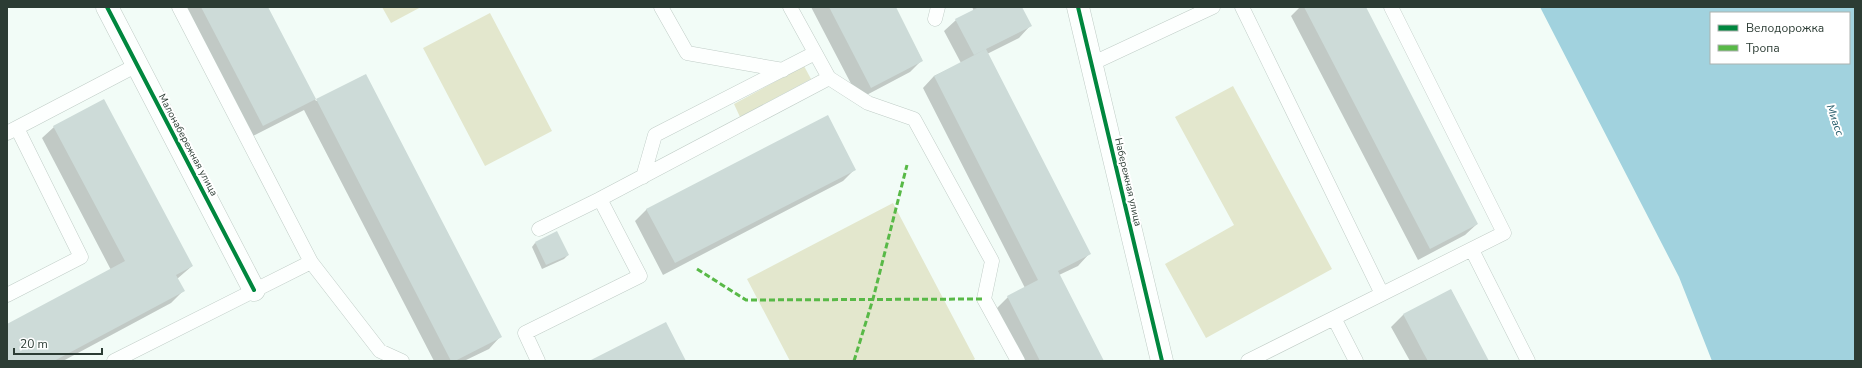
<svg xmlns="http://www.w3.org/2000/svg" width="1862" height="368" font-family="'Nunito Sans',sans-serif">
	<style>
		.green { fill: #e3e7cd }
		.water { fill: #a1d2de; fill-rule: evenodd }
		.shadow { fill: #0003 }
		.building { fill: #cddbd8 }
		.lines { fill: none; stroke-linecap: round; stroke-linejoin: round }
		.lane-casing { stroke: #c0cdc7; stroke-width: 15 }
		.street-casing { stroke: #c0cdc7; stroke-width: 23 }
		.lane { stroke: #fdfffe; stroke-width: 14 }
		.street { stroke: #fdfffe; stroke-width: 22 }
		.quiet { stroke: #58b947; stroke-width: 3; stroke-dasharray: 6 3; stroke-linecap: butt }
		.cycleway-casing { stroke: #fff; stroke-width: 6 }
		.cycleway { stroke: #00873e; stroke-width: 4 }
		.labels { text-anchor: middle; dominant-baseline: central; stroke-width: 4; stroke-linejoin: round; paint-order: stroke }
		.street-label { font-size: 10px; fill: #2c3c34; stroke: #fff }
		.water-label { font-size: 11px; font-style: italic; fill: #1e5665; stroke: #fff }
	</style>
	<rect width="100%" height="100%" fill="#f2fcf7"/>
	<path class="green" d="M382,7H421L391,23Z
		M490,13L552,131L485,166L423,48Z
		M804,66L811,79L740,117L734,104Z
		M1233,86L1332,269L1206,338L1165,264L1234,225L1175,117Z
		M893,203L975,359L972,361H790L747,279Z"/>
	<path class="water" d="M1540,7H1855V361H1712L1679,277ZM1711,13H1849V63H1711Z"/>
	<path class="shadow" d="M184,7H267L316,101L365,75L500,337L489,349L464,361H434L304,110L251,137Z
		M811,7H895L922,60L910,72L859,99Z
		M972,7H1021L1030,26L1019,38L987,54L1089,254L1078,266L1059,275L1103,361H1023L996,309L1008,297L1025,288L923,88L934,76L961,63L944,31L956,20L974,11Z
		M1300,7H1364L1477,224L1465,235L1418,260L1291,16Z
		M54,127L192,266L177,279L183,291L171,303L63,361H7V325L111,270L42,138Z
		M855,169L843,181L663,275L635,221L647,209Z
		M535,243L568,255L564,259L542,269L532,247Z
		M1451,290L1488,361H1410L1391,327L1403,315Z"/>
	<path class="building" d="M201,7H268L316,99L263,126Z
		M829,7H896L923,61L871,88Z
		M979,7H1022L1032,26L974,55L955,19Z
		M1304,7H1366L1478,224L1430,249Z
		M986,49L1091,254L1058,271L1104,361H1040L1007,296L1038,280L934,76Z
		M366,74L502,337L455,361H451L316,99Z
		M104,99L193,266L176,275L185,291L54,361H7V324L125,261L53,126Z
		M828,115L856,170L675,263L646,209Z
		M557,231L569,255L546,265L535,242Z
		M1451,289L1489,361H1428L1424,354L1403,314Z
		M666,322L686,361H589Z"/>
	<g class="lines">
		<defs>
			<path id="lane" d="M179,7L311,262
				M661,7L687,53L783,70
				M790,7L829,78L868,103L914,119L992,261L984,299L1018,361
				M1242,7L1382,294
				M935,19L938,7
				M1091,64L1213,7
				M7,133L137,65
				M643,177L655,135L815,53
				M539,229L600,199L829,78
				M1472,250L1528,361
				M7,295L81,257L17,128
				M1334,318L1356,361
				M114,361L311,262L380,351L402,361
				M538,361L525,333L640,276L600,199
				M1248,361L1504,233L1391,7"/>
			<path id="street" d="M107,7L254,290
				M1078,7L1162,361"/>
		</defs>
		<use href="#lane" class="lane-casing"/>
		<use href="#street" class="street-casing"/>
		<use href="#lane" class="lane"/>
		<use href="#street" class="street"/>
		<path class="quiet" d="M697,269L746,300L984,299
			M854,361L873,299L907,165"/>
		<defs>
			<path id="cycleway" d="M107,7L254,290
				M1078,7L1162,361"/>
		</defs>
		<use href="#cycleway" class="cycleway-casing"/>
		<use href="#cycleway" class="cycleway"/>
	</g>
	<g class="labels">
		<g class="street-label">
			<text transform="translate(188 145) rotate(62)">Малонабережная улица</text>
			<text transform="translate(1128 182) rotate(77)">Набережная улица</text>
		</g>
		<g class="water-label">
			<text transform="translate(1835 120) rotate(71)">Миасс</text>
		</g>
	</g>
	<rect width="1862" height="368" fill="none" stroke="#2c3c34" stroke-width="16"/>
	<rect x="1710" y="12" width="140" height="52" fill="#ffffff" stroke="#abb1ae"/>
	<rect x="1718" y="25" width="20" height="6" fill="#00873e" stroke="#abb1ae"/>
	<text x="1746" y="32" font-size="12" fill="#2c3c34">Велодорожка</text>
	<rect x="1718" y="45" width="20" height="6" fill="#58b947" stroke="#abb1ae"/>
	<text x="1746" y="52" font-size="12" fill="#2c3c34">Тропа</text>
	<path d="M14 348v6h88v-6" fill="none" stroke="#2c3c34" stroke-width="2"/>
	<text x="20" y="348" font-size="12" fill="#2c3c34" stroke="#ffffff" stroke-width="3" paint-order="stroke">20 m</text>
</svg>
